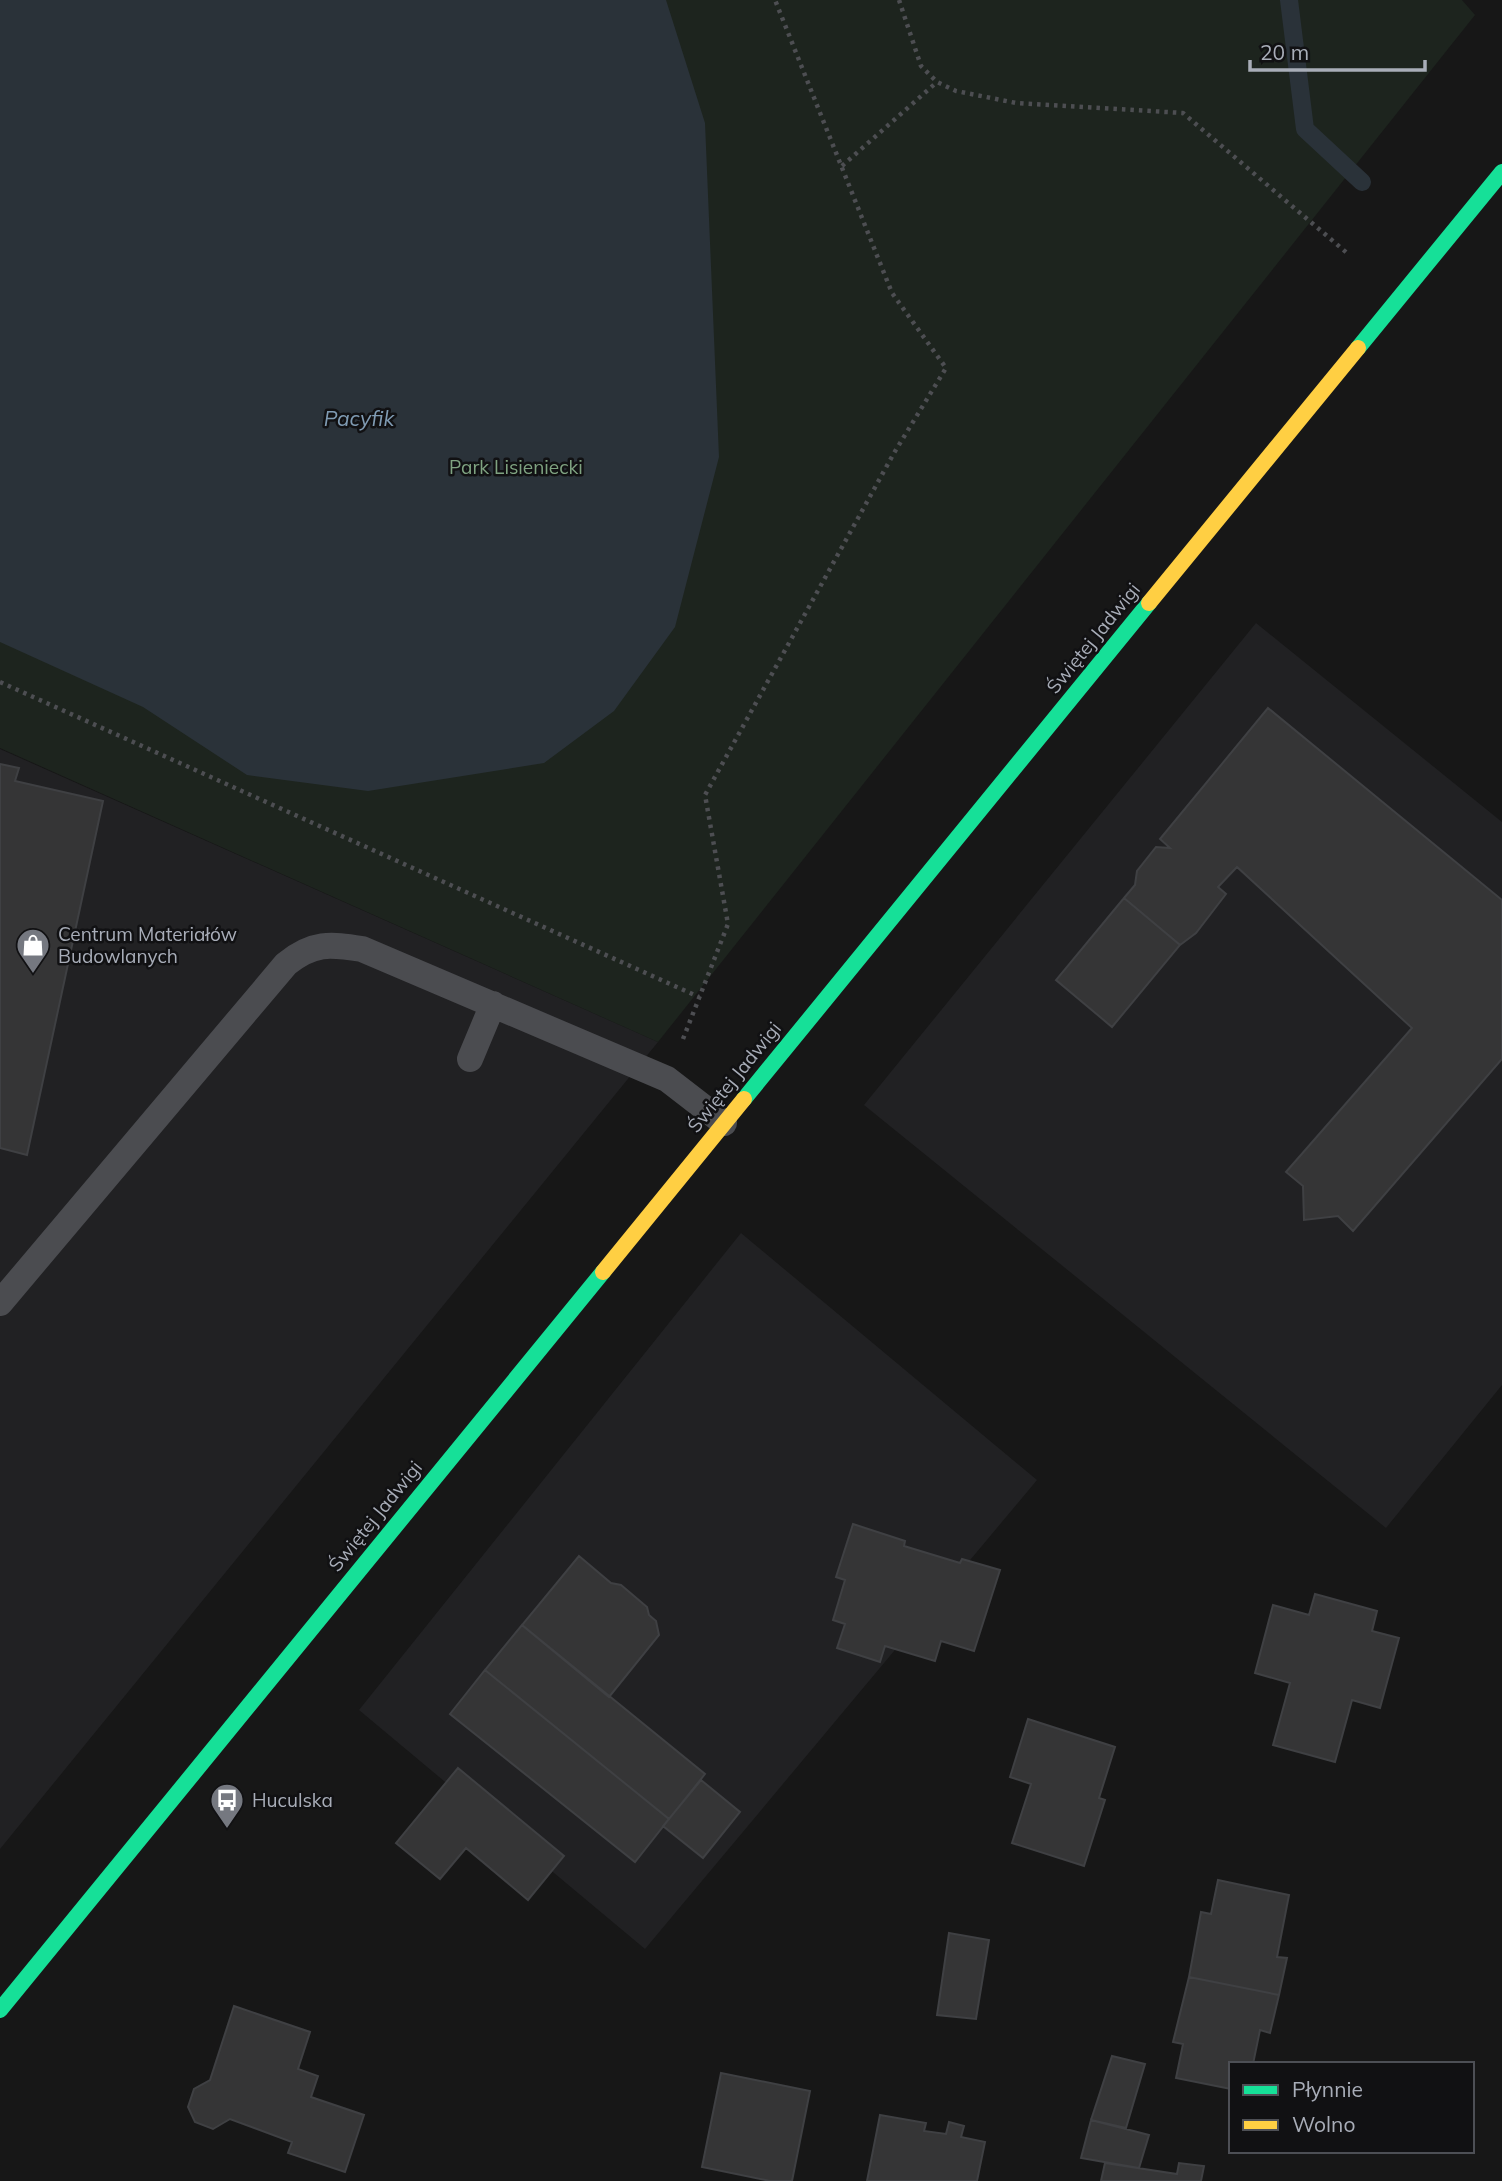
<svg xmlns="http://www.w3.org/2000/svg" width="1502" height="2181" font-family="Mulish,sans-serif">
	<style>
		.built { fill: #212123 }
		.green { fill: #1d241e }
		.water { fill: #2a3239 }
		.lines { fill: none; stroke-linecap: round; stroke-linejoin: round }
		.stream { stroke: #2a3239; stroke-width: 18 }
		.building { fill: #353536; stroke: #3f4043; stroke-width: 2 }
		.path { stroke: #4d4e52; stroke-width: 4.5; stroke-dasharray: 3.5 5; stroke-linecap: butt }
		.lane { stroke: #4b4c50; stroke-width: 26 }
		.fast { stroke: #16e098; stroke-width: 16 }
		.slow { stroke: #ffcf43; stroke-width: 16 }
		.labels { text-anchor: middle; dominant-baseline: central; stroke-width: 5; stroke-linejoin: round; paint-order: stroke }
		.park-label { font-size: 19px; fill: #7fa381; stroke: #111113 }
		.street-label { font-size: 19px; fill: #a8adb8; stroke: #111113 }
		.poi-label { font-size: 19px; fill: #a8adb8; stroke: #111113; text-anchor: start }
		.water-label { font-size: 21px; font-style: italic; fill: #7f9bb3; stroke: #111113 }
	</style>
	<rect width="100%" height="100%" fill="#171717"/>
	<path class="built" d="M1256,623L1502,822V1385L1386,1528L864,1105Z
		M0,749L658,1042L0,1849Z
		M741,1233L1037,1480L645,1949L359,1710Z"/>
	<path class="green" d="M0,0H1462L1475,15L658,1042L0,748Z"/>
	<path class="water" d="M0,0H666L705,123L719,457L675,627L614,711L544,763L368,791L247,775L143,707L0,642Z"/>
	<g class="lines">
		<path class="stream" d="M1289,0L1305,129L1362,182"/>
	</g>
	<path class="building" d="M1268,708L1502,900V1059L1353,1231L1338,1216L1304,1220L1303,1186L1286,1172L1412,1028L1237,867L1218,887L1226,894L1196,933L1180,945L1124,898L1135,885L1137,871L1156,847L1170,848L1160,839Z
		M0,764L19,768L15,781L103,801L27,1155L0,1148Z
		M1124,898L1180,945L1112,1027L1056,980Z
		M853,1524L905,1541L904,1546L960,1563L962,1559L1000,1570L974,1651L941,1641L935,1661L885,1646L880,1662L837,1648L845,1624L833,1620L845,1580L836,1577Z
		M579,1556L611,1583L621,1585L647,1607L649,1615L656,1621L659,1635L609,1697L522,1625Z
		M1315,1594L1377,1611L1372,1631L1399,1638L1380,1708L1352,1700L1335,1762L1273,1745L1290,1683L1255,1673L1273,1605L1309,1615Z
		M522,1625L705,1774L669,1819L485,1670Z
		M485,1670L669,1819L635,1862L450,1714Z
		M1028,1719L1115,1747L1099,1798L1105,1800L1084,1866L1012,1843L1031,1784L1010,1777Z
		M458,1768L564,1856L528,1900L466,1848L440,1879L396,1843Z
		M701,1780L740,1812L703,1858L663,1826Z
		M1218,1880L1289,1895L1277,1957L1287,1958L1279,1995L1189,1977L1201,1912L1211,1914Z
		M949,1933L989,1940L976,2019L937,2015Z
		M1189,1977L1279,1995L1270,2033L1260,2030L1253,2064H1231V2089L1176,2078L1183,2044L1173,2042Z
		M234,2006L310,2032L298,2069L318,2076L311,2097L364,2115L345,2172L288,2153L292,2142L230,2119L213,2129L195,2122L188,2107L194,2089L210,2080Z
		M1112,2056L1145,2064L1126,2128L1091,2120Z
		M721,2073L810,2091L792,2181H770L702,2167Z
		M880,2115L926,2123L924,2131L946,2134L949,2122L964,2126L961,2137L985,2142L977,2181H867Z
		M1091,2120L1149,2135L1139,2168L1081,2158Z
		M1105,2163L1177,2174L1179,2163L1204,2166L1201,2181H1101Z"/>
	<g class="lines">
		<path class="path" d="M899,0L921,66L937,82L956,91L1016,103L1183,113L1347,253
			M842,166L937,82
			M0,682L699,997
			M683,1039L728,924L705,795L894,453L946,368L892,293L775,0"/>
		<path class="lane" d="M470,1059L493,1004
			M0,1303L286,964C313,942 330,944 362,949L667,1079L724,1123"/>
		<path class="fast" d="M1358,348L1502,172
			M744,1099L1149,603
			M0,2010L603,1272"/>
		<path class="slow" d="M1149,603L1358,348
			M603,1272L744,1099"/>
	</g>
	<defs>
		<symbol id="shop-pin" viewBox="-11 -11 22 30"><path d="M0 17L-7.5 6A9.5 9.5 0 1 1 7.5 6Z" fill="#757880" stroke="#111113"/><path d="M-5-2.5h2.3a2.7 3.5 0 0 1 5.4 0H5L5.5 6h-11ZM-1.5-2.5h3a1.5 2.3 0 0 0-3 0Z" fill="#fff"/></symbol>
		<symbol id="bus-pin" viewBox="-11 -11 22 30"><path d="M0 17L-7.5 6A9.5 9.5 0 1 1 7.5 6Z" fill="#757880" stroke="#111113"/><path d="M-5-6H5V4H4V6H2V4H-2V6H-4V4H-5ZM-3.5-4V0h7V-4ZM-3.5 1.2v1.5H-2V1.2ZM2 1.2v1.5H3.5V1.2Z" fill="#fff"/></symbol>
	</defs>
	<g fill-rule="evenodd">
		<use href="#shop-pin" x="14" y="926" width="38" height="52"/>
		<use href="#bus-pin" x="208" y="1781" width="38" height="52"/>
	</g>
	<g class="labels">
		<g class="park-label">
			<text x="516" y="467">Park Lisieniecki</text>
		</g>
		<g class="street-label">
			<text transform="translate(1093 638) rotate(-51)">Świętej Jadwigi</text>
			<text transform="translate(734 1077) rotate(-51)">Świętej Jadwigi</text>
			<text transform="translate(375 1516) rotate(-51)">Świętej Jadwigi</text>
		</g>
		<g class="poi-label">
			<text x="58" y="934">Centrum Materiałów<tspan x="58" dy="22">Budowlanych</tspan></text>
			<text x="252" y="1800">Huculska</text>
		</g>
		<g class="water-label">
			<text x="359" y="418">Pacyfik</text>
		</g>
	</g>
	<rect x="1229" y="2062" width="245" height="91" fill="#111113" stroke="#4d4f55" stroke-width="2"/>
	<rect x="1243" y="2085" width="35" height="10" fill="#16e098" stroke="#4d4f55" stroke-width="2"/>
	<text x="1292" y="2097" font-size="21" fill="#a8adb8">Płynnie</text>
	<rect x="1243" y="2120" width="35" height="10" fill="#ffcf43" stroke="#4d4f55" stroke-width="2"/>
	<text x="1292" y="2132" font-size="21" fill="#a8adb8">Wolno</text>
	<path d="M1250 60v10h175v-10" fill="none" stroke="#a8adb8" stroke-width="3.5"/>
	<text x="1260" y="60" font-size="21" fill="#a8adb8" stroke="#111113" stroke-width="5" paint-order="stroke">20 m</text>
</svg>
